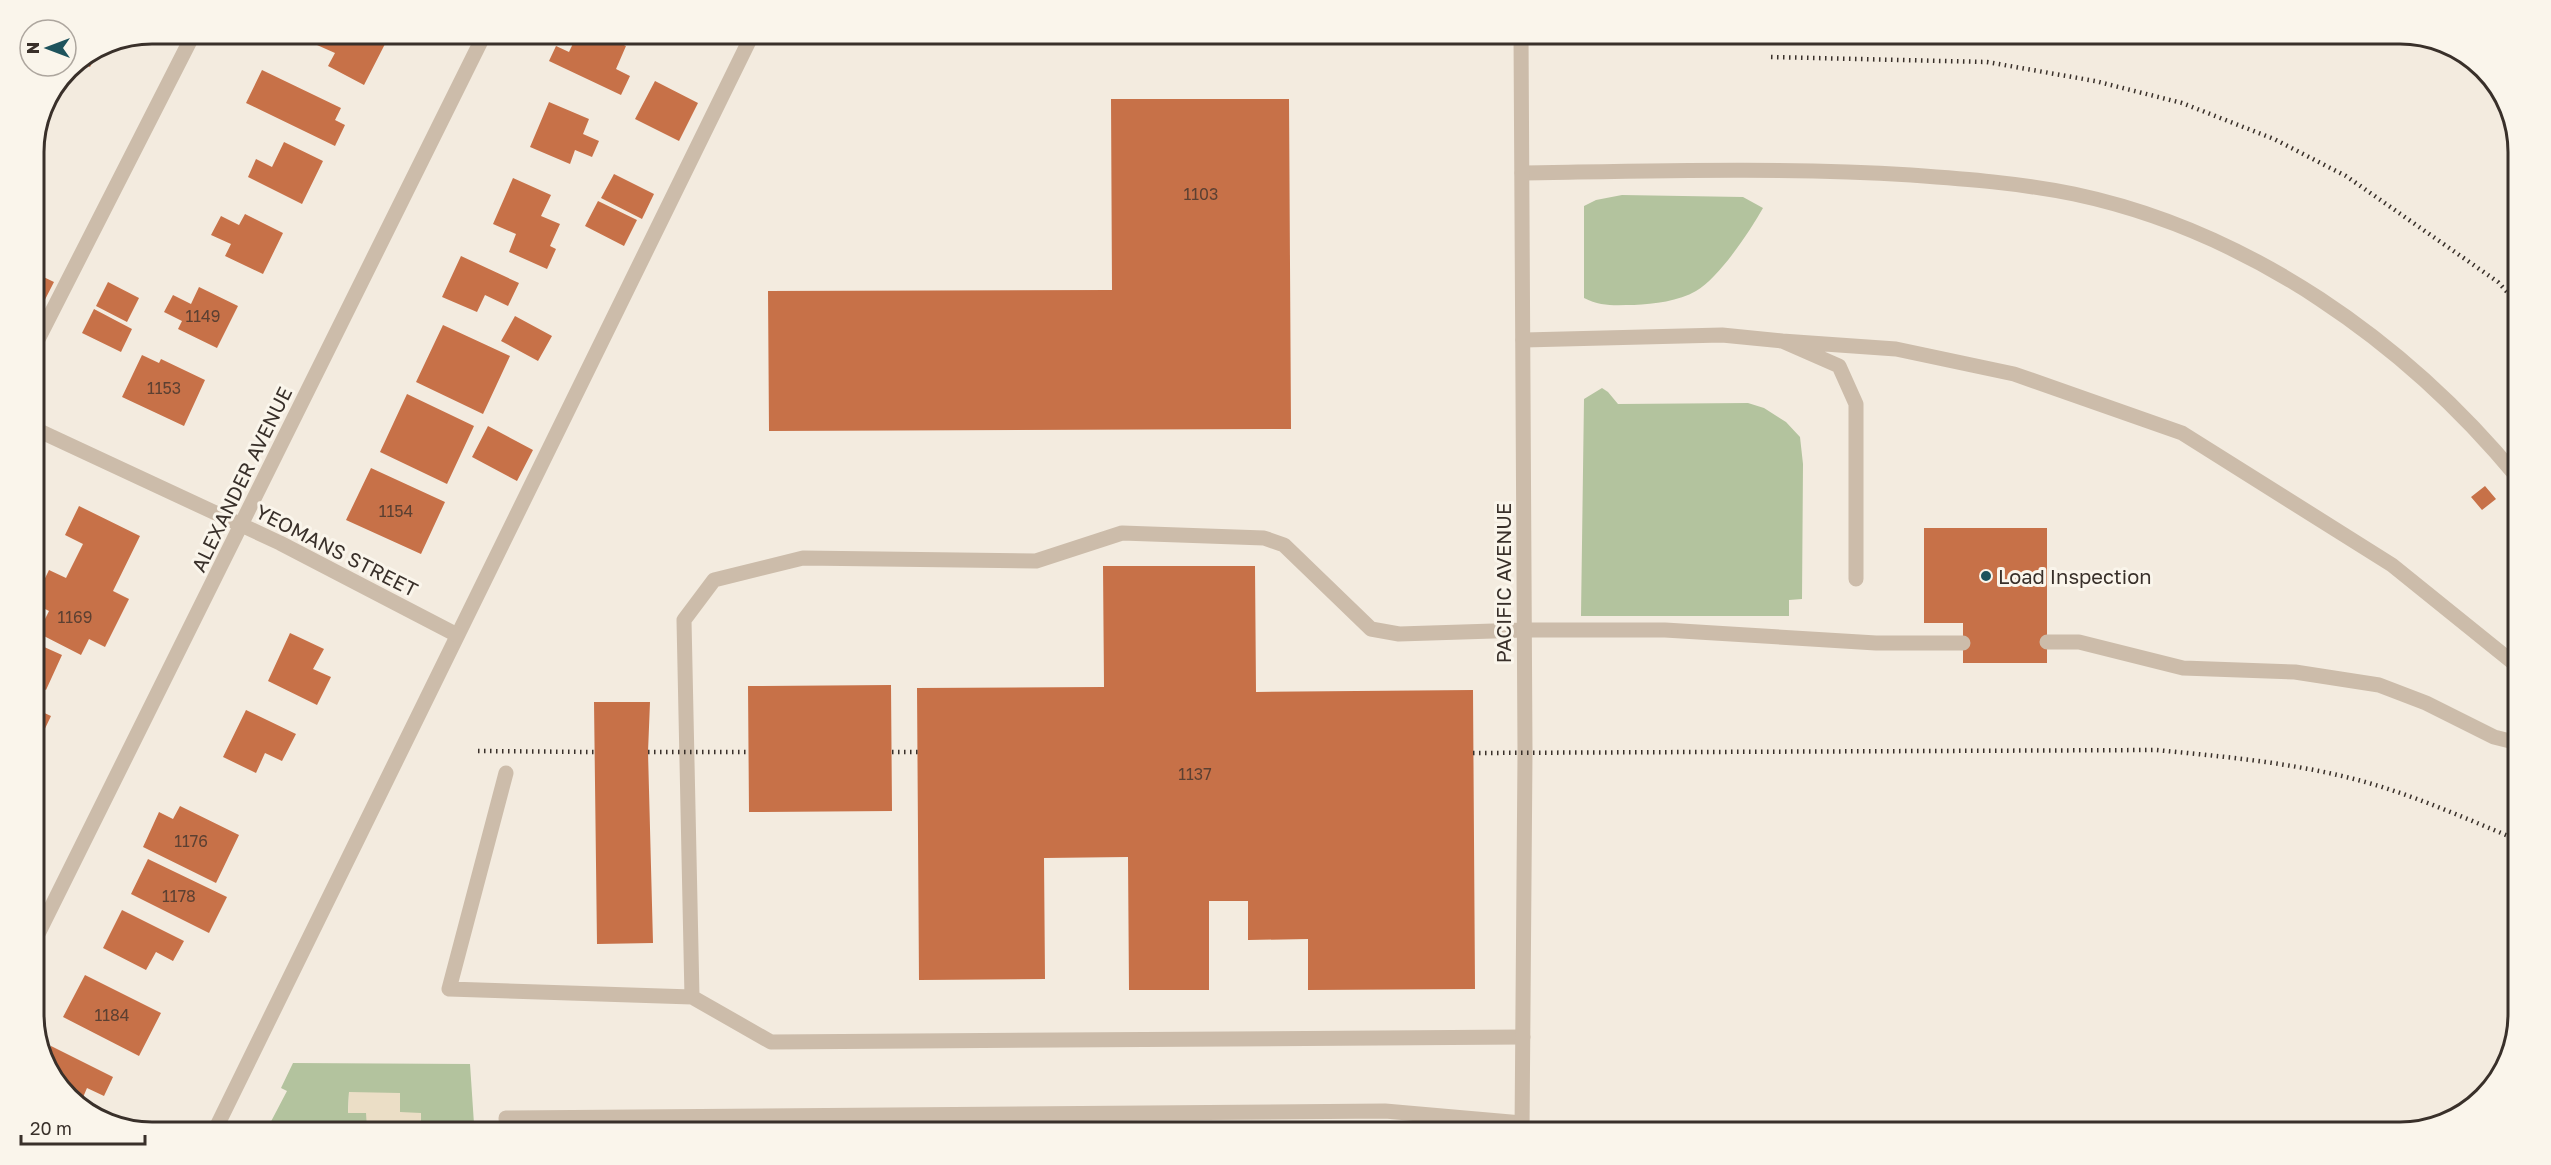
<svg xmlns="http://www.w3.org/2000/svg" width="2551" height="1165" font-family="'Golos Text',sans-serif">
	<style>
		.green { fill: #b3c39e }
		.plaza { fill: #ebdec6 }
		.building { fill: #c77148 }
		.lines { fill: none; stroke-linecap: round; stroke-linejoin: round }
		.service { stroke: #ccbcaa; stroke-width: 15 }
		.minor { stroke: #ccbcaa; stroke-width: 15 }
		.rail { stroke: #39302a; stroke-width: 4.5; stroke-dasharray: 1.5 4.5; stroke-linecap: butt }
		.poi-dot { fill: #1e535c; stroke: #faf5eb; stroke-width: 2 }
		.labels { text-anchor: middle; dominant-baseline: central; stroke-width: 6; stroke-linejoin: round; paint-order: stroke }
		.number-label { font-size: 16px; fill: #5c4032 }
		.street-label { font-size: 20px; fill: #39302a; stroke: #faf5eb }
		.poi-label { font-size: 20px; fill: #39302a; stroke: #faf5eb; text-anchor: start }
		.rim { fill: none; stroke: #39302a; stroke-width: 3 }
	</style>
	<rect width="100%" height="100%" fill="#f3ebdf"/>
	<path class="green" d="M1622,195L1743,197L1763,208C1750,231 1719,278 1696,291C1679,301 1654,304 1634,305C1616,305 1601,307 1584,298V206L1596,200Z
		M1602,388L1608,392L1618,404L1748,403L1764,408L1786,422L1800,437L1803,464L1802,599L1789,600V616H1581L1584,399Z
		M293,1063L470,1064L474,1124H421L400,1112L349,1092L348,1112L367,1113L386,1129V1132H258L260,1128L266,1131L287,1091L281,1088Z"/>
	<path class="plaza" d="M349,1092L400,1093V1112L421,1113V1124H474V1132H386V1129H367L366,1113H348Z"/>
	<path class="building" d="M323,33H364L385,44L364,85L328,66L335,53L317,45Z
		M578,33H598L626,46L616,69L630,76L621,95L549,61L556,46L569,52Z
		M100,46L90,67L78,61L84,57Z
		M262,70L341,108L335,120L345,125L335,146L246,103Z
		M60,80L62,81L36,130L42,106Z
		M655,81L698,103L679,141L635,119Z
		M1111,99H1289L1291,429L769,431L768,291L1112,290Z
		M549,102L589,119L583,134L599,141L592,157L575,150L570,164L530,147Z
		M284,142L323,161L302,204L248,177L256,159L272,167Z
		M614,174L654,194L642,219L601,198Z
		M513,178L551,195L541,216L560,224L550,246L556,249L547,269L509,252L516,234L493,224Z
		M598,201L637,220L624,246L585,226Z
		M245,214L283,233L263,274L225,256L231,244L211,235L221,216L239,225Z
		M461,256L519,283L508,306L485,295L477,312L442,297Z
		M33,272L54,282L33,323Z
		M108,282L139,298L127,322L96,306Z
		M199,287L238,306L217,348L178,329L182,321L164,312L173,295L191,304Z
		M94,309L132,329L121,352L82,333Z
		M515,316L552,336L538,361L501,341Z
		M443,325L510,356L483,414L416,382Z
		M142,355L159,363L161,359L205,380L184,426L122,397Z
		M407,394L474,426L447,484L380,452Z
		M488,426L533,450L517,481L472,457Z
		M371,468L445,502L421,554L346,520Z
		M2485,486L2496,499L2482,510L2471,497Z
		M79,506L140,536L113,591L129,599L105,647L89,639L81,655L38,633L49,611L33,603L49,570L66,578L83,544L65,535Z
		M1924,528H2047V663H1963V623H1924Z
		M1103,566H1255L1256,692L1473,690L1475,989L1308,990V939L1248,940V901H1209V990H1129L1128,857L1044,858L1045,979L919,980L917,688L1104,687Z
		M290,633L324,649L313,669L331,677L317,705L268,681Z
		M33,642L62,655L46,690L33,684Z
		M891,685L892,811L749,812L748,686Z
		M33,696L44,701L40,711L51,716L40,739L33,735Z
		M594,702H650L648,752L653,943L597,944Z
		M246,710L296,734L282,761L265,753L256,773L223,757Z
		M33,748L42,752L33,769Z
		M180,806L239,835L216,883L143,847L159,812L173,819Z
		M148,859L227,897L209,933L131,894Z
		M122,910L184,941L173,961L156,952L146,970L103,948Z
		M85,975L161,1013L139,1056L63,1017Z
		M51,1046L113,1077L104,1096L87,1088L81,1102L53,1080L46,1058Z"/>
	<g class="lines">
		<path class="service" d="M1522,173C1651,171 1781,167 1911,175C1966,179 2020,183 2074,194C2249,231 2406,342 2518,478
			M1523,340L1722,335L1782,341L1839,366L1856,404V579
			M1782,341L1896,349L2014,374L2182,433L2392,565L2516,665
			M33,349L194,33
			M2047,642H2079L2183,668L2295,672L2379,685L2426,703L2494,737L2518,743
			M506,773L449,989L692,997L771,1042L1523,1037
			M692,997L684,620L714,580L803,558L1036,561L1122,533L1264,538L1284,545L1371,629L1399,634L1525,630H1665L1876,643H1963
			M214,1132L753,33
			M507,1132L506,1118L1385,1111L1522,1123"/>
		<path class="minor" d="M1521,33L1525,753L1522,1132
			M33,428L280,543L457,635
			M33,944L485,33"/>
		<path class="rail" d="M1771,57L1987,62L2095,81L2182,103L2274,139L2346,176L2498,282L2518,304
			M478,751L594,752
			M648,752H748
			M892,752H918
			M1473,753L2156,750C2219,756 2285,762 2346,777C2405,791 2462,817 2518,840"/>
	</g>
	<circle class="poi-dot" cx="1986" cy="576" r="6"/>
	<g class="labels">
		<g class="number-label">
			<text x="1201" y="194">1103</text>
			<text x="203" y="316">1149</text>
			<text x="164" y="388">1153</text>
			<text x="396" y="511">1154</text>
			<text x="75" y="617">1169</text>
			<text x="1195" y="774">1137</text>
			<text x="191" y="841">1176</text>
			<text x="179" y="896">1178</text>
			<text x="112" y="1015">1184</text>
		</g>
		<g class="street-label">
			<text transform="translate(241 479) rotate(-64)">ALEXANDER AVENUE</text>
			<text transform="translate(337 550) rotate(27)">YEOMANS STREET</text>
			<text transform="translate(1503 583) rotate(-90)">PACIFIC AVENUE</text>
		</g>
		<g class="poi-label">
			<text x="1998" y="576">Load Inspection</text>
		</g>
	</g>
	<path d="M0 0H2551V1165H0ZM152 44H2400A108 108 0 0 1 2508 152V1014A108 108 0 0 1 2400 1122H152A108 108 0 0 1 44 1014V152A108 108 0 0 1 152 44Z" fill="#faf5eb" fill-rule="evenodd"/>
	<path class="rim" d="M152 44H2400A108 108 0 0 1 2508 152V1014A108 108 0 0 1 2400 1122H152A108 108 0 0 1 44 1014V152A108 108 0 0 1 152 44Z"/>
	<g transform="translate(48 48) rotate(270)"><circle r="28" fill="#faf5eb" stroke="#ada69e" stroke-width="1.5"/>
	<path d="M0-4.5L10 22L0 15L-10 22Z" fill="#1e535c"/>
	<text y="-9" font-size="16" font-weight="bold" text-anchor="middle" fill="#39302a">N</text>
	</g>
	<path d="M21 1135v9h124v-9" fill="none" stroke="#39302a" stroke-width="3"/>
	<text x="30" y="1135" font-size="18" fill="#39302a" stroke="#faf5eb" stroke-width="4.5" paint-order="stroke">20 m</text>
</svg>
